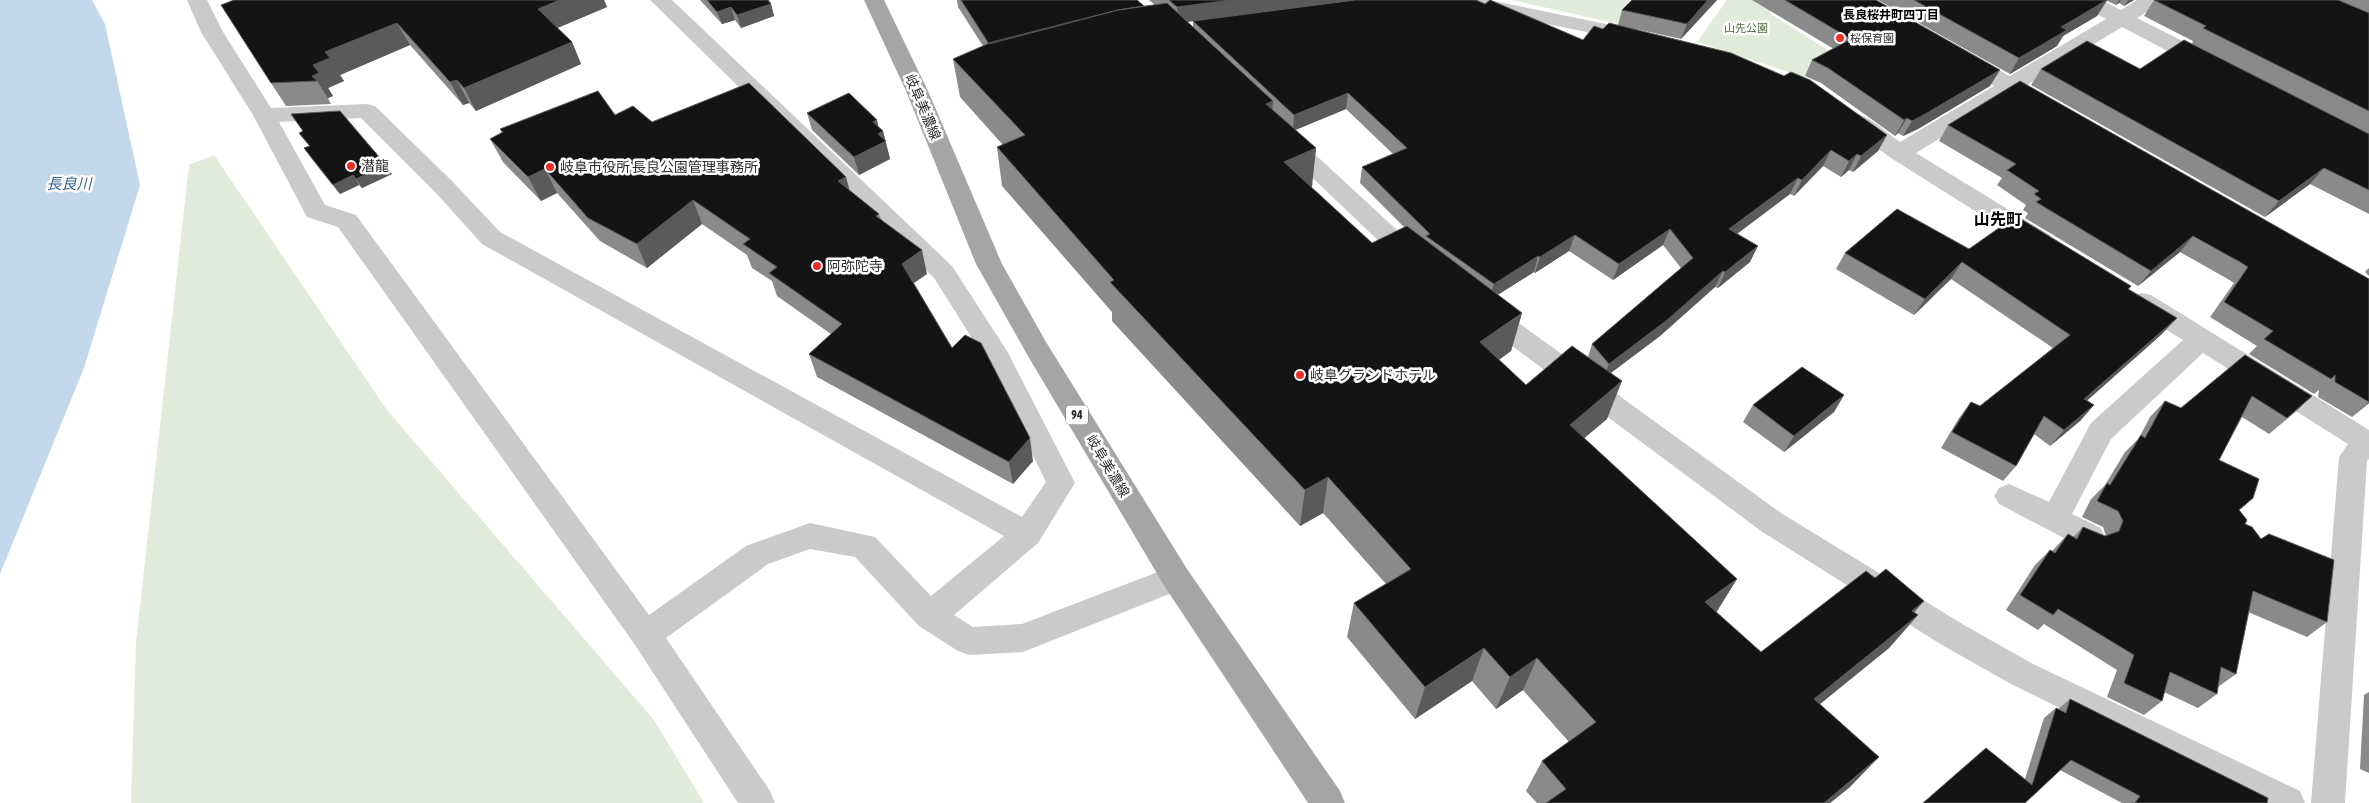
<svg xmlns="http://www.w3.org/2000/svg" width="2369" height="803" font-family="'Asap Condensed','Noto Sans JP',sans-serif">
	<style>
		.green { fill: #e1ebd9 }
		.water { fill: #c4d8ec }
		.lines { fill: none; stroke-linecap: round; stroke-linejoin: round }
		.minor { fill: #cacaca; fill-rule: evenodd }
		.major { fill: #a5a5a5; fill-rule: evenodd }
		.wall { fill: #8a8a8a; fill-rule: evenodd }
		.shaded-wall { fill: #5a5a5a }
		.building { fill: #141414; stroke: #5a5a5a }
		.poi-dot { fill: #eb2e27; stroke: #fff; stroke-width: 2 }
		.labels { text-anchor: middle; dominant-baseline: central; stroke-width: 5; stroke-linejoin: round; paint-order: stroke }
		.far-park-label { font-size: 11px; fill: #4a6939; stroke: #fff }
		.far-poi-label { font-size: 11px; fill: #2d2d2d; stroke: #fff; text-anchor: start }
		.far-neighbourhood-label { font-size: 12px; font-weight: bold; fill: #000; stroke: #fff }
		.shield { fill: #fff; stroke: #6c6c6c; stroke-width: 1 }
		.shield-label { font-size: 12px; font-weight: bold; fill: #2d2d2d }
		.street-label { font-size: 14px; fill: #2d2d2d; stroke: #fff }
		.poi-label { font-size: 14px; fill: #2d2d2d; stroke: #fff; text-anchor: start }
		.water-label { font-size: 15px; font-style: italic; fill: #386591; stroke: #fff }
		.quarter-label { font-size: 16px; font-weight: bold; fill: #000; stroke: #fff }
	</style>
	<rect width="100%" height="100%" fill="#fff"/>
	<path class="green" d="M1512,0H1630L1623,25Z
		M1727,0H1770L1779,4L1769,13L1833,53L1804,77L1697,42Z
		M214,155L387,410L654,720L704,803H131L136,642L189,165Z"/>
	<path class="water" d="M0,0H92L105,24L140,185L84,368L0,574Z"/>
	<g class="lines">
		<path class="minor" d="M187,0H207L223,32L271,108L367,104L375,106L452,181L500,232L1022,517L1046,482L987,362L934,278L650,0H672L952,266L1007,351L1075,483L1038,543L954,615L973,627L1022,624L1176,565L1187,569L1191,578L1187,587L1023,652L969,655L958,651L919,626L855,557L810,549L768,564L666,638L770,791L775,803H738L635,645L338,227L307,217L253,115L201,32ZM361,118L436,193L482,244L1004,536L931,596L875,537L810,523L746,546L649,615L356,215L325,205L279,122Z
			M1470,0H1489L1640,31L1648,32L1651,37L1648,42L1640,43L1478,10L1471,8L1468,4Z
			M2076,0H2102L2121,10L2137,0H2162L2159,4L2137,18L2216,58L2219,63L2216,68L2208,70L2200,68L2122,27L2027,85L2053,100L2056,105L2053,110C2037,114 2024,103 2011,95L1916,153L2050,235L2053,241L2050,247L2041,250L2032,247L1891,158L1844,124L1841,119L1844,114C1864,109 1884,131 1900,142L1994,86L1955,64L1952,59L1955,54C1974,50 1994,68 2010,76L2106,19L2079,4Z
			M1287,134L1295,136L1423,254L1427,260L1423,266L1414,269L1405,266L1279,146L1275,141L1279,136Z
			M2142,293L2151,295L2369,430V459L2367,461L2345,803H2311L2339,457L2348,444L2203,353L2111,439L2072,514L2101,528L2105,537L2101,546L2090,550L2079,546L1999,504L1994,496L1999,488L2009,484L2049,502L2091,423L2183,340L2133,309L2129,302L2133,295Z
			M1485,302L1494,305L1781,513L1964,625L2033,664L2300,791L2305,803H2252L2011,684L1942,645L1761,531L1476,319L1472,312L1476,305Z"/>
		<path class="major" d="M864,0H884L928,91L1002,264L1046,342L1187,569L1340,791L1345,803H1308L1165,587L1028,356L976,264L906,91Z"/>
	</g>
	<path class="wall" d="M234,0H604L607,7L557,28L572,42L581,64L476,111L469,103L463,105L410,45L340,75L344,81L328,88L333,96L328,98L331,104L286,106L271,83Z
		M700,0H768L771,4L774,16L741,28L735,20L722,24Z
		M957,0H1137L1144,6L1155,5L1149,0H1354L1187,22L1193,28V21L1485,4L1583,40L1603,29L1618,25L1622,10L1632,0H1717L1681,39L1636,29L1887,135L1878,151L1853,172L1849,170L1841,177L1823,166L1794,196L1790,194L1737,234L1750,262L1718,288L1715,287L1660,336L1610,373L1607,419L1584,438L1737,579L1716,612L1761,652L1875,578L1924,601L1914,612L1918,615L1889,648L1820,704L1850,787L1830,803H1537L1526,791L1542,761L1569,742L1523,690L1496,709L1472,681L1415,719L1347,637L1354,603L1386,584L1323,513L1300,526L1112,321V312L1002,186L997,147L1003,145L960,97L953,59L983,46L958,7ZM1346,109L1393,154L1362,167L1360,183L1404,227L1372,243L1311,187L1316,148L1295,130ZM1663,245L1681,268L1592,344L1588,357L1526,385L1499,360L1511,351L1522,313L1498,295L1534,272L1535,273L1569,251L1613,280Z
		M1752,0H1876L1990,86L1918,129L1903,136L1898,133L1895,136L1821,83L1805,76L1812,60L1834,49Z
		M1878,0H2134L2124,6L2119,3L2116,5L2107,1L2097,16L2063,36L2057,46L2010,74Z
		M2154,0H2369V214L2310,184L2265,217L2031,85L2041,69H2140L2192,44L2193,41L2144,16Z
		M807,113L879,128L883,131L890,159L859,175L812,130Z
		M615,115L652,122L846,177L850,191L879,214L881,219L927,274L914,283L952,348L1033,461L1013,484L817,377L809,354L831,334L777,296L772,281L752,268L747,255L702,224L647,268L600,241L557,193L541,201L503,162L490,139L502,133L500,129Z
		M1948,125L2369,279V403L2352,417L2318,397L2319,390L2314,394L2249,354L2257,346L2210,317L2234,283L2226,278L2180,252L2138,286L2025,218L2028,213L2023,210L2026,205L1997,185L2002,178L1939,141Z
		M299,133L392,174L362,188L359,185L340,194L311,158L304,148L309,146Z
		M1969,249L2131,286L2129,290L2162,334L2087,400L2094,405L2080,421L2050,446L2034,434L2016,466L2003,481L1941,448L1959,418L1971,402L1980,406L2053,348L1951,279L1914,315L1836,269L1845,253Z
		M2369,268V276L2365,272Z
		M2245,355L2312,396L2269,434L2242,417L2219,460L2245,524L2327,622L2307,637L2248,612L2236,674L2218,687L2217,694L2198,708L2164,692L2162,701L2144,715L2107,697L2117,670L2044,624L2038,630L2006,610L2035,565L2050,550L2052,551L2068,534L2073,537L2083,527L2105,536H2106L2103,527L2082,517L2091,499L2105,485L2125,452L2139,438L2150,417L2165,401L2181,408Z
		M1844,395L1834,412L1784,452L1743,422L1753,405Z
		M2369,692V773L2360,769L2364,695Z
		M2070,699L2267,803H2122L2060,770L2025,803V779L2044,718L2056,708L2058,709Z"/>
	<path class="shaded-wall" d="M560,0H604L607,7L548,32L538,9Z
		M1232,0H1354L1178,23L1177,7Z
		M1708,0H1717L1681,39L1687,24Z
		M2107,0L2097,16L2063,36L2057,46L2010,74L2019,58L2061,27Z
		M2119,0H2121L2119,3L2116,5Z
		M2128,0H2134L2124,6Z
		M771,4L774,16L741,28L737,15Z
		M731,7L735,20L722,24L717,12Z
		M397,23L410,45L340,75L344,81L328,88L333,96L328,98L317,81L312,76L313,65L325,52Z
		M572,42L581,64L476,111L464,88Z
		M2000,70L1990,86L1918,129L1903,136L1912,121Z
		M457,80L469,103L463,105L450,82Z
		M1348,93L1346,109L1293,131L1294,115Z
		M1273,101L1270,140L1266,104Z
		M1907,118L1898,133L1895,136L1904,120Z
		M877,120L880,133L883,131L890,159L859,175L854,157L873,122Z
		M1887,135L1878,151L1853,172L1861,156Z
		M1316,148L1312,187L1281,201L1284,162Z
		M1831,150L1823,166L1794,196L1802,180Z
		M1857,154L1849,170L1841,177L1849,161Z
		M386,165L392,174L362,188L356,179Z
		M2324,168L2310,184L2265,217L2279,201Z
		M545,169L557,193L541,201L528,177Z
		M353,175L359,185L340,194L333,185Z
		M846,177L852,201L838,181Z
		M1798,178L1790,194L1722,245L1729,229Z
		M693,200L702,224L647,268L637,244Z
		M1670,229L1663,245L1613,280L1619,264Z
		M1575,235L1569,251L1535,273L1540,257Z
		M2193,236L2180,252L2138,286L2151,271Z
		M1758,246L1750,262L1718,288L1725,272Z
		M922,250L927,274L908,287L902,264Z
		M1538,256L1534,272L1489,300L1494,284Z
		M1962,262L1951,279L1914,315L1925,299Z
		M1723,271L1715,287L1660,336L1603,379L1609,364Z
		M1522,313L1511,351L1470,380L1480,342Z
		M2177,318L2162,334L2071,415L2084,399Z
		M1622,381L1607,419L1556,462L1570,425Z
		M1844,395L1834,412L1784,452L1794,436Z
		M2312,396L2294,413L2269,434L2287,418Z
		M2369,402V403L2352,417Z
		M2094,405L2080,421L2050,446L2064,430Z
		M1030,438L1033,461L1013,484L1009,462Z
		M1328,477L1323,513L1300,526L1305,490Z
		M1737,579L1716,613L1705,602Z
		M1924,601L1897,632L1918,615L1889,648L1788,730L1814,699Z
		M1484,648L1472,681L1415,719L1425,687Z
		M1537,658L1523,690L1496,709L1510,677Z
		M1879,757L1850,787L1830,803H1824Z"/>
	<path class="building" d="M234,0H560L538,9L572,42L464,88L457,80L450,82L397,23L325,52L330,58L313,65L319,73L312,76L317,81L271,83L221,5Z
		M707,0H768L771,4L737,15L731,7L717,12Z
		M961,0H1137L1144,6L1118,10L989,44Z
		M1169,0H1232L1177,7Z
		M1355,0H1476L1485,4L1490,0L1583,40L1594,26L1603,29L1609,23L1731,53L1784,76L1791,72L1810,80L1887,135L1861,156L1857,154L1849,161L1831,150L1802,180L1798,178L1729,229L1758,246L1725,272L1723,271L1667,320L1609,364L1592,344L1693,258L1670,229L1619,264L1575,235L1540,257L1538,256L1494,284L1426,236L1430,234L1362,167L1407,148L1348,93L1294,115L1193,21Z
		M1632,0H1708L1687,24L1622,10Z
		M1785,0H1876L2000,70L1927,113L1912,121L1907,118L1904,120L1828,68L1812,60L1851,39Z
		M1914,0H2107L2061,27L2067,30L2019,58Z
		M2154,0H2338L2369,13V111L2203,28L2206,26Z
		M1167,3L1273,101L1266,104L1316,148L1284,162L1372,243L1407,226L1522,313L1480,342L1526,385L1572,346L1622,381L1570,425L1737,579L1705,602L1761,652L1866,571L1875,578L1886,569L1924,601L1912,611L1918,615L1814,699L1879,757L1824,803H1546L1566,789L1542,761L1596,722L1537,658L1510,677L1484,648L1425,687L1354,603L1411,569L1328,477L1305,490L1110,282L1114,280L997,147L1025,135L953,59L992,42L1118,10Z
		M2184,40L2369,134V190L2324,168L2279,201L2041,69L2087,41L2140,69Z
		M2020,81L2369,279V402L2335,382V375L2331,379L2264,339L2273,331L2224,302L2248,267L2240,262L2193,236L2151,271L2036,202L2041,199L2034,194L2039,191L2007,170L2016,164L1948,125Z
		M749,83L846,177L838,181L879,214L876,216L922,250L902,264L952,348L965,335L981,343L1030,438L1009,462L809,354L842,324L769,273L777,267L743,244L750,239L693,200L637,244L588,218L545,169L528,177L490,139L503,132L500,129L598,91L615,115L633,106L652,122Z
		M849,93L877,120L873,122L883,131L878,134L886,141L854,157L807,113Z
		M340,111L386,165L356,179L353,175L333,185L304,148L310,146L299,133L303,131L291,114Z
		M1897,209L1969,249L2016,216L2131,286L2128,289L2177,318L2084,399L2094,405L2064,430L2044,416L2016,466L1952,432L1971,402L1980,406L2070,335L1962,262L1925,299L1845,253Z
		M2245,355L2312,396L2287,418L2252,396L2219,460L2259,479L2253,498L2239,510L2247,520L2245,524L2252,527L2261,539L2269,534L2334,560L2327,622L2253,591L2236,674L2221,667L2217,694L2170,672L2162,701L2124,683L2134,655L2058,609L2053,615L2020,595L2050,550L2055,553L2068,534L2077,539L2083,527L2105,536L2119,531L2123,521L2118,511L2097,501L2107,483L2110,485L2141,435L2145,438L2165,401L2181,408Z
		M1802,367L1844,395L1794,436L1753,405Z
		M2070,699L2268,798L2267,803H2135L2140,796L2071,760L2025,803H1923L1986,748L2032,785L2056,708L2066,713Z"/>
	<g class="poi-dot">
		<circle cx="1840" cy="38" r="5"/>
		<circle cx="351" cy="166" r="5"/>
		<circle cx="550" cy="167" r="5"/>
		<circle cx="817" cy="266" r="5"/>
		<circle cx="1300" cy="375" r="5"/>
	</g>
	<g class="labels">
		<g class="far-park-label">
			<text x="1746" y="28">山先公園</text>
		</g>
		<g class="far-poi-label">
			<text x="1850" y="38">桜保育園</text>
		</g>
		<g class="far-neighbourhood-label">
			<text x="1891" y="15">長良桜井町四丁目</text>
		</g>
		<rect class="shield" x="1066" y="405.5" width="22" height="19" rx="4"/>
		<g class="shield-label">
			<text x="1077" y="415">94</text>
		</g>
		<g class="street-label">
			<text transform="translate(923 107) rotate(67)">岐阜美濃線</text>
			<text transform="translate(1108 466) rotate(59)">岐阜美濃線</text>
		</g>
		<g class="poi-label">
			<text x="361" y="166">潜龍</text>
			<text x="560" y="167">岐阜市役所 長良公園管理事務所</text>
			<text x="827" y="266">阿弥陀寺</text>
			<text x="1310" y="375">岐阜グランドホテル</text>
		</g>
		<g class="water-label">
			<text x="69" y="183">長良川</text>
		</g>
		<g class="quarter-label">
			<text x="1998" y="219">山先町</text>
		</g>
	</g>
</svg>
